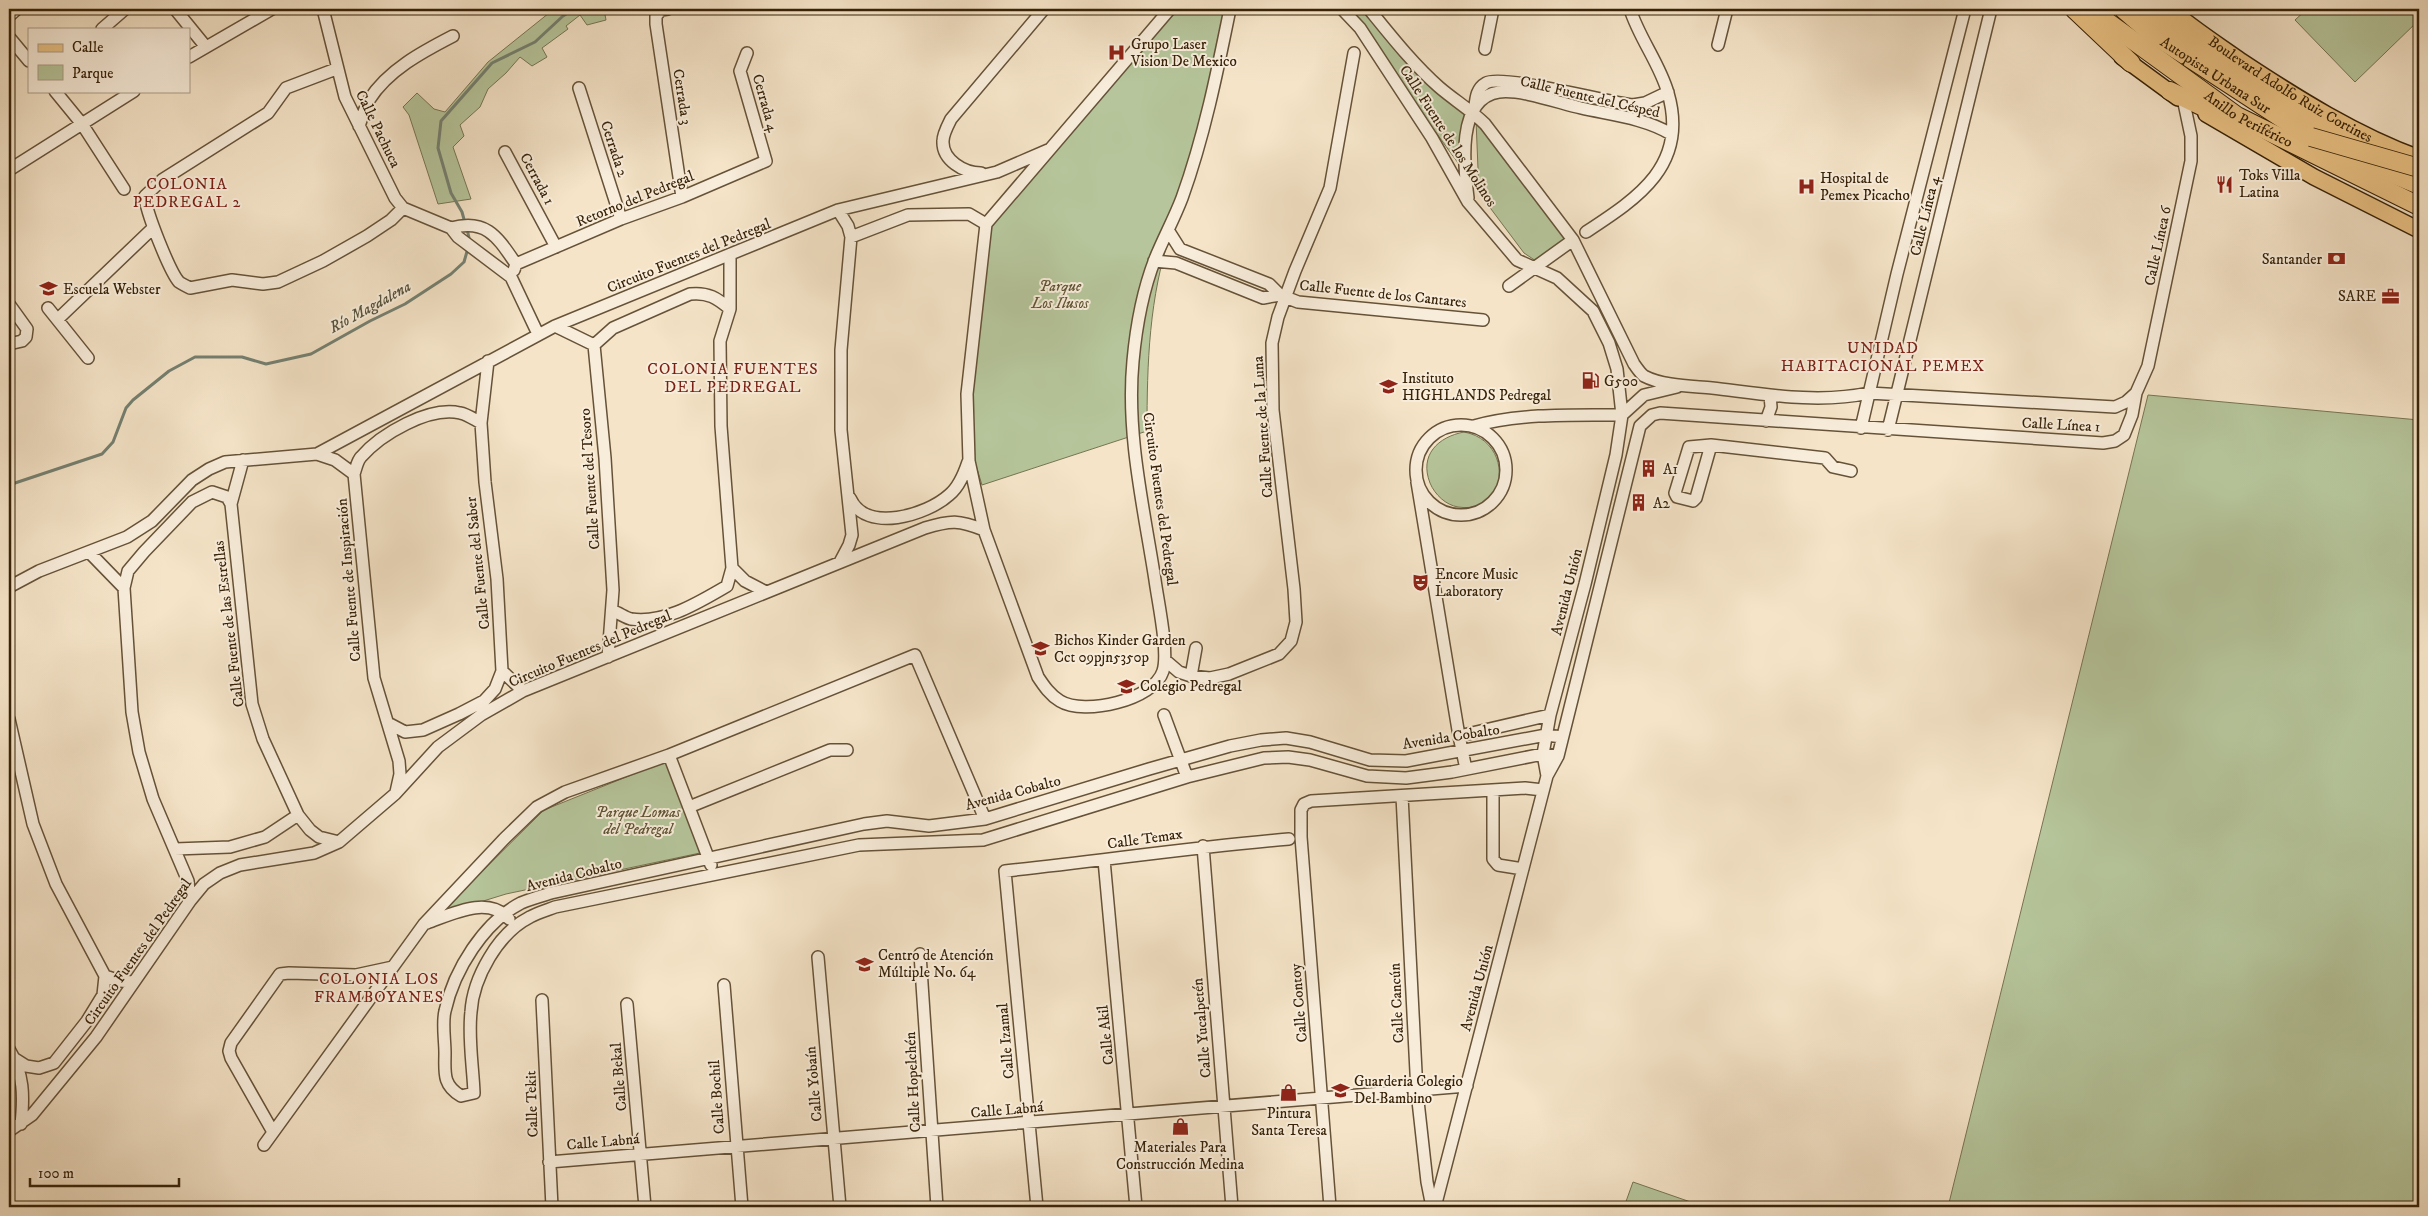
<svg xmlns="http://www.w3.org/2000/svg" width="2428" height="1216" font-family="'IM FELL DW Pica',serif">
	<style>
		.green { fill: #b6c59b; stroke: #767452 }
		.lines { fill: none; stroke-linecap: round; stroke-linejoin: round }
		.stream { stroke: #748071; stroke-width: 3 }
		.minor-casing { stroke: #665238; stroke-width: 14 }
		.major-casing { stroke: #372208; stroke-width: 18 }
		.highway-casing { stroke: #372208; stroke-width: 20 }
		.minor { stroke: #f8eddb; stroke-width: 11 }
		.major { stroke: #eac284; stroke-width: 15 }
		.highway { stroke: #eac284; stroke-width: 18 }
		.highway-bridge-casing { stroke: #372208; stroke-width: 20; stroke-linecap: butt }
		.highway-bridge { stroke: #eac284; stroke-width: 18 }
		.labels { text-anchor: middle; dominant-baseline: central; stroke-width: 4; stroke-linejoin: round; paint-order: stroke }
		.poi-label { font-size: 15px; fill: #372208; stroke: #f8eddb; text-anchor: start }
		.street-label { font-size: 15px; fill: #372208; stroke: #f8eddb }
		.park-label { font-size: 15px; font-style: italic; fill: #5d5334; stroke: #f8eddb }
		.neighbourhood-label { font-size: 16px; letter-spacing: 1px; fill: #7a1f14; stroke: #f8eddb }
		.water-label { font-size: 16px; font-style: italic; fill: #55513d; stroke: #f8eddb }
	</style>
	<rect width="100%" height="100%" fill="#f5e4c8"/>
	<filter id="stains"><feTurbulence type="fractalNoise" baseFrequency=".004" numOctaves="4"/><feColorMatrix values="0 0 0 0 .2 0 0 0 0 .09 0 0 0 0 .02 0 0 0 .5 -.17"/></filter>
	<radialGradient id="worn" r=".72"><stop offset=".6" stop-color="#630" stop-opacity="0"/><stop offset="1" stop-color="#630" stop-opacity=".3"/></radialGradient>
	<path class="green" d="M554,9H604L606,20L587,25L580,15L566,26L568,29L542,48L547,57L532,66L520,57L506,73L488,89L480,107L460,125L464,136L453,147L471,199L438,204L409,115L403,107L417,93L434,109L445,112L488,62Z
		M1170,9H1230L1171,232C1149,297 1147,363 1147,431L982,485L974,459L967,394L987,224Z
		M1346,9H1365L1465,112L1461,167Z
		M2307,9H2419V20L2355,82L2295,20Z
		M1476,120L1571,237L1536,261L1524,253L1479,193Z
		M2148,395L2419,420V1207H1948Z
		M1464,432C1514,441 1510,515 1458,507C1446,505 1435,495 1430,483C1419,455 1438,437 1464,432Z
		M666,761L700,853L506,894L438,915L544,810Z
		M1633,1182L1705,1207H1624Z"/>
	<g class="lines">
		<path class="stream" d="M465,223L462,212L451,193L438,148L441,121L492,63L535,42L563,16L574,9
			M467,229L470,242
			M9,485L102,454L113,442L126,408L133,400L169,371L195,357H242L266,364L311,354L370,321L405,304L451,274L464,262L468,248"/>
		<defs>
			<path id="minor" d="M175,9L206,47
				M323,9L345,97L395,198L403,208L451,228L458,237L511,277L538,334
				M668,9L661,10L656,16V24L682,197
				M1170,9L986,224L967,394L969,461L984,530L1038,677C1044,686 1050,695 1060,701C1084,716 1154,700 1163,671C1169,652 1158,602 1155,580C1144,509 1126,434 1133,361C1136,328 1143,290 1155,259C1163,239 1174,219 1182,198C1204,137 1217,73 1230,9
				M1342,9L1360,28L1432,138L1468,202L1517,260L1557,278L1593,311L1609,343L1617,369L1622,415L1616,455L1585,584L1550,715L1543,754L1547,776
				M1369,9C1391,36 1413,64 1439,87C1454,100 1471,110 1485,124L1573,240L1634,364C1637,368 1640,373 1644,376C1663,386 1691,386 1712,388C1764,394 1817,404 1869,393L2115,407L2126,402L2136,393
				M9,16L17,9
				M102,29L125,9
				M9,37L29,61
				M1718,45L1727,9
				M1485,49L1493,9
				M189,57L272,9
				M336,69L286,88L268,113L162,180L145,196C145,210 170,272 179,282C182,284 186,286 190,288L232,280L263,284L278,282L323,261L367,236L391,220L403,208
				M579,88L621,219
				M55,91L82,124L124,189
				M1475,106C1476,97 1477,88 1486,83C1502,74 1607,102 1633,105L1645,103L1668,92
				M359,126C362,117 365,108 369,100C388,70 422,52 453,36
				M505,152L556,247
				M9,170L134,91
				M981,173C964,173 942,160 943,141C943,134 948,125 951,119L1044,9
				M1468,198C1464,167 1456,98 1499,92C1521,89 1559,103 1581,108C1612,115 1644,118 1671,134
				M838,210L848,226L851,237L841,350V430L852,535L849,545L840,562
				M451,228C487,218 498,238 516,264L514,270
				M1168,230L1180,249L1269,284L1280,295L1298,302L1483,320
				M1586,232C1638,198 1689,165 1668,93C1660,64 1639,38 1630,9
				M851,237L908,215L969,214L986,224
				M730,256V309L720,341L721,426L732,568L745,581L766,592
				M1154,261L1176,263L1263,298L1280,295
				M516,264L621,219L682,197L766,161L740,71L747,53
				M1509,286L1573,240
				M9,304L27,329L26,337L22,341L9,344
				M48,308L88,358
				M58,319L153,228
				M555,326L594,345
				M1622,415L1644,395L1677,387
				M1766,421L1771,407L1770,395
				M1416 470a45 45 0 1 1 90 0a45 45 0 1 1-90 0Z
				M1474,426C1519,413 1575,415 1622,415
				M1861,428L1897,274L1965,9
				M1888,430L1991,9
				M1711,445L1696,498L1693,501L1677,497L1675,493L1689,447L1711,445L1825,458L1833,467L1851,471
				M317,454L335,460L354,474L374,678L399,761L400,774L396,792
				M243,460L231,504L252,704L263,739L298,815L310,830L319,837L339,842
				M354,474C356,469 357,461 361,457C381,434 429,406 460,413C467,414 475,420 481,423
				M1417,482L1459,736L1466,769
				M850,498C866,534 927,515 949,495C959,487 964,474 968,462
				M89,552L124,588L132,712L139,752L153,799L188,881L190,901
				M9,587L39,571L127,537L152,521L192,480L209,469L225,462L317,454L555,326L838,210L997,172L1048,150
				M124,588L128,571L144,552L192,502L212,492L227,497L231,504
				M613,611C619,613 626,618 631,619C665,624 699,602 727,586L732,568
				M608,657L613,590L605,458L594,345L613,328L690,294C708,292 717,298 730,309
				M1165,660L1179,672L1191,676L1210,678L1229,674L1279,654L1291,641L1296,622L1294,589L1273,410L1272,343L1278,317L1295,271L1330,188L1354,53
				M502,671L523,691
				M1191,676L1196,648
				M1164,715L1187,777
				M9,719L33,824L56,884L105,976L120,981L133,982
				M388,723L405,732L423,730L459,714L484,701L495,689L502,671L497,579L485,482L481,423L488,361
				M1459,736L1550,715
				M669,755L711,865
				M1558,756L1543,754L1452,772L1406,778L1367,776L1310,760L1288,757L1264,758L1187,777L983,840L859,845L555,907C547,910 537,913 530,917C498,933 473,978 471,1012C468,1038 473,1067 474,1093L461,1096C442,1085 445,1072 445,1053C445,1040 442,1023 445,1011C454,970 484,922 521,903C530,899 541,896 551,893L864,824L887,821L929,826L985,819L1149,769L1230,746L1261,740L1286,738L1310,742L1370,760L1406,761L1546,735L1562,737
				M1493,790V859L1498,865L1523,869
				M1402,796L1417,1092L1427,1182L1432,1207
				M689,807L830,750H847
				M1203,846L1232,1207
				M175,849L230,847L265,837L298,815
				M1104,860L1136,1207
				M427,923C452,914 488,895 509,919
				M920,954L937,1207
				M818,957L840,1207
				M724,985L742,1207
				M542,1000L552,1207
				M627,1004L645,1207
				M9,1049C24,1074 24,1096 21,1124
				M15,1059L26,1066L39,1068L54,1063L87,1021L103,995L105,976
				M9,1131L32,1115L96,1037L190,901L204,884L220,873L240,865L314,853L339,842L395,794L438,747L481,715L523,691L925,528C951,520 959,520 984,530
				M273,1132L231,1058L229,1051L231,1043L280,974L289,973L356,975L393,967
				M264,1145L424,924L504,839L537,807L565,792L669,755L915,655L985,819
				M549,1162L1467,1086
				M1037,1207L1005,871C1100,861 1194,847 1289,839
				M1330,1207L1301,837V810L1304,804L1311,801L1525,788L1543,790
				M1435,1207L1547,776L1558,756L1640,426L1652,415L1660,413L2103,443L2115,441L2124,435L2132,415L2136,393L2148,366L2191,161V136L2184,103"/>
			<g id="major">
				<path id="s1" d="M2170,9C2192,28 2217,44 2241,61C2297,98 2356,135 2419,158"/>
				<path d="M2122,57L2178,98"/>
				<path d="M2206,114L2314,177L2419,230"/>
			</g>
			<g id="highway">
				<path d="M2074,9L2131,63"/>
				<path id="s2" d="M2093,9L2109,23L2237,116L2419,206"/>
				<path id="s3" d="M2123,9L2151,33L2323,145L2419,185"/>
				<path d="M2146,9L2272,99L2374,151"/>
				<path d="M2170,91L2222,116"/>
			</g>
		</defs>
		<use href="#minor" class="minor-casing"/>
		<use href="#major" class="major-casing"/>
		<use href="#highway" class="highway-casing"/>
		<use href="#minor" class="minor"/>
		<use href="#major" class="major"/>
		<use href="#highway" class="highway"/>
		<defs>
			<path id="highway-bridge" d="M2311,137L2419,168"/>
		</defs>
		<use href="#highway-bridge" class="highway-bridge-casing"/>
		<use href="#highway-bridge" class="highway-bridge"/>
	</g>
	<defs>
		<symbol id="hospital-bare" viewBox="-9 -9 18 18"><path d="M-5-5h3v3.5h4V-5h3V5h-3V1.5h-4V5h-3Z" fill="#8f2418" stroke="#f8eddb" stroke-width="2.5" paint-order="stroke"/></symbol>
		<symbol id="restaurant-bare" viewBox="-9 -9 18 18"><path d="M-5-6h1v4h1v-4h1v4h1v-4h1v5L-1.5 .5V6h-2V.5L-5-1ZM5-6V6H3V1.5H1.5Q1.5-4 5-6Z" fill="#8f2418" stroke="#f8eddb" stroke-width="2.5" paint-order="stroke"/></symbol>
		<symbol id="bank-bare" viewBox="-9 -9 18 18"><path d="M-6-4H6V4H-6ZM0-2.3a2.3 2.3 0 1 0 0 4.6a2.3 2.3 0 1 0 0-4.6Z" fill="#8f2418" stroke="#f8eddb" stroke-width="2.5" paint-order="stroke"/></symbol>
		<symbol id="school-bare" viewBox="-9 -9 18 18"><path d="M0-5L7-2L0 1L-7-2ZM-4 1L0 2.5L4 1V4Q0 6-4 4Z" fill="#8f2418" stroke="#f8eddb" stroke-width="2.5" paint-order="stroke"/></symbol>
		<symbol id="office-bare" viewBox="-9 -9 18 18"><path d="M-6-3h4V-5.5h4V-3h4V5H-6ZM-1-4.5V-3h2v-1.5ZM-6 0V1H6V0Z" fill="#8f2418" stroke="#f8eddb" stroke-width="2.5" paint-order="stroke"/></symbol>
		<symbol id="fuel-bare" viewBox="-9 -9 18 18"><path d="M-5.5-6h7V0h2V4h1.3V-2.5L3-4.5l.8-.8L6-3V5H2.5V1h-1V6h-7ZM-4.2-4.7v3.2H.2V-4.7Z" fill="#8f2418" stroke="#f8eddb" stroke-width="2.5" paint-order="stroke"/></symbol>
		<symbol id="building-bare" viewBox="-9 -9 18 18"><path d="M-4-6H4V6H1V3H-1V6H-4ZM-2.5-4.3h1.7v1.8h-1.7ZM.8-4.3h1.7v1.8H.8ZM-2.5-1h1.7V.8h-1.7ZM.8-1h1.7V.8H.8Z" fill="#8f2418" stroke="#f8eddb" stroke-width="2.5" paint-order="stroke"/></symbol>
		<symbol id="theatre-bare" viewBox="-9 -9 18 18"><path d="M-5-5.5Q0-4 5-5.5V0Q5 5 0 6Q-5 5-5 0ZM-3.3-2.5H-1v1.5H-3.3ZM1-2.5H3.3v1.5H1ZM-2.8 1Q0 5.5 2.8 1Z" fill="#8f2418" stroke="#f8eddb" stroke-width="2.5" paint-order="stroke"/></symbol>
		<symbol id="shop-bare" viewBox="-9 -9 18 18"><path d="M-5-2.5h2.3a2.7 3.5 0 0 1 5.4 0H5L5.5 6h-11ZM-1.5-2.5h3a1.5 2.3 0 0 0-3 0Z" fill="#8f2418" stroke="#f8eddb" stroke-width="2.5" paint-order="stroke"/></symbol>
	</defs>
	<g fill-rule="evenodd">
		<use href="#hospital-bare" x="1104" y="40" width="25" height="25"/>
		<use href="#restaurant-bare" x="2212" y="172" width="25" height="25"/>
		<use href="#hospital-bare" x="1794" y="174" width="25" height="25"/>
		<use href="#bank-bare" x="2324" y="246" width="25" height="25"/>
		<use href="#school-bare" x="36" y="276" width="25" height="25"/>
		<use href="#office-bare" x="2378" y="284" width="25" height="25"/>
		<use href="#fuel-bare" x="1578" y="368" width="25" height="25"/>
		<use href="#school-bare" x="1376" y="374" width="25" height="25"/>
		<use href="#building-bare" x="1636" y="456" width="25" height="25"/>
		<use href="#building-bare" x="1626" y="490" width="25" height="25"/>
		<use href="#theatre-bare" x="1408" y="570" width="25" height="25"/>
		<use href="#school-bare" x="1028" y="636" width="25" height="25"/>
		<use href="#school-bare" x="1114" y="674" width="25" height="25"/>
		<use href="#school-bare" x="852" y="952" width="25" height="25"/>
		<use href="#school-bare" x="1328" y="1078" width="25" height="25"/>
		<use href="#shop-bare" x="1276" y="1080" width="25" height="25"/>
		<use href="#shop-bare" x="1168" y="1114" width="25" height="25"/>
	</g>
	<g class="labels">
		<g class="poi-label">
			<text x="1131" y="44">Grupo Laser<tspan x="1131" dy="17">Vision De Mexico</tspan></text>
			<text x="2239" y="175">Toks Villa<tspan x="2239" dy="17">Latina</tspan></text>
			<text x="1820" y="178">Hospital de<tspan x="1820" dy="17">Pemex Picacho</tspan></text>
			<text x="2322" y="259" text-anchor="end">Santander</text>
			<text x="63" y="289">Escuela Webster</text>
			<text x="2376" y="296" text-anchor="end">SARE</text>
			<text x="1402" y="378">Instituto<tspan x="1402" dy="17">HIGHLANDS Pedregal</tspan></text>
			<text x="1604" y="381">G500</text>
			<text x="1663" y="469">A1</text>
			<text x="1653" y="503">A2</text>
			<text x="1435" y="574">Encore Music<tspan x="1435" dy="17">Laboratory</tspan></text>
			<text x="1054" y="640">Bichos Kinder Garden<tspan x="1054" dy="17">Cct 09pjn5350p</tspan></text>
			<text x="1140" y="686">Colegio Pedregal</text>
			<text x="878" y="955">Centro de Atención<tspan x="878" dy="17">Múltiple No. 64</tspan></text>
			<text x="1354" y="1081">Guarderia Colegio<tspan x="1354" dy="17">Del Bambino</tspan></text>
			<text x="1289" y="1113" text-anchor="middle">Pintura<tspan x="1289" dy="17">Santa Teresa</tspan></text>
			<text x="1180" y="1147" text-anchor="middle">Materiales Para<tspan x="1180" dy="17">Construcción Medina</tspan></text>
		</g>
		<g class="street-label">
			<text stroke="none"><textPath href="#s3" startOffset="114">Autopista Urbana Sur</textPath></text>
			<text stroke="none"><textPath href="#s1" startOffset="145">Boulevard Adolfo Ruiz Cortines</textPath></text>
			<text transform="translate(682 97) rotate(81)">Cerrada 3</text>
			<text transform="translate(1590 97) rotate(13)">Calle Fuente del Césped</text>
			<text transform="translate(765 103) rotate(74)">Cerrada 4</text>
			<text stroke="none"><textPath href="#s2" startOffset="191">Anillo Periférico</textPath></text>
			<text transform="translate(378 129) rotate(64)">Calle Pachuca</text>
			<text transform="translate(1448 136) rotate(57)">Calle Fuente de los Molinos</text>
			<text transform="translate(614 149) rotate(72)">Cerrada 2</text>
			<text transform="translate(537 179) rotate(62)">Cerrada 1</text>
			<text transform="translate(635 199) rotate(-22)">Retorno del Pedregal</text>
			<text transform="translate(1925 216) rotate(-76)">Calle Línea 4</text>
			<text transform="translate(2158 246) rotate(-78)">Calle Línea 6</text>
			<text transform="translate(689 256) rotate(-22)">Circuito Fuentes del Pedregal</text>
			<text transform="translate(1383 294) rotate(6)">Calle Fuente de los Cantares</text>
			<text transform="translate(2061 425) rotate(3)">Calle Línea 1</text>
			<text transform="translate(1263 427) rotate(-94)">Calle Fuente de la Luna</text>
			<text transform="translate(590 479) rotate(-94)">Calle Fuente del Tesoro</text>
			<text transform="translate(1160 499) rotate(82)">Circuito Fuentes del Pedregal</text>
			<text transform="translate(478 563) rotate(-96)">Calle Fuente del Saber</text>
			<text transform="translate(349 580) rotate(-95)">Calle Fuente de Inspiración</text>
			<text transform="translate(1567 592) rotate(-76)">Avenida Unión</text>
			<text transform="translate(229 624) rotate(-97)">Calle Fuente de las Estrellas</text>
			<text transform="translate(590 649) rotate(-23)">Circuito Fuentes del Pedregal</text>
			<text transform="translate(1451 737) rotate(-9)">Avenida Cobalto</text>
			<text transform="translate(1013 793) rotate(-15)">Avenida Cobalto</text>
			<text transform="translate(1145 839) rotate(-8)">Calle Temax</text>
			<text transform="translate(574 875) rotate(-14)">Avenida Cobalto</text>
			<text transform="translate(138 952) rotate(-55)">Circuito Fuentes del Pedregal</text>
			<text transform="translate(1477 988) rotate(-75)">Avenida Unión</text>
			<text transform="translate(1299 1003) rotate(-95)">Calle Contoy</text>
			<text transform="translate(1397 1003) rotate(-93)">Calle Cancún</text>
			<text transform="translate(1202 1028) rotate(-95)">Calle Yucalpetén</text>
			<text transform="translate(1106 1035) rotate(-96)">Calle Akil</text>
			<text transform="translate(1006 1041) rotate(-95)">Calle Izamal</text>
			<text transform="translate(619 1077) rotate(-95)">Calle Bekal</text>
			<text transform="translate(913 1082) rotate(-93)">Calle Hopelchén</text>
			<text transform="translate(814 1084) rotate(-95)">Calle Yobaín</text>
			<text transform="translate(717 1097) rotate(-94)">Calle Bochil</text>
			<text transform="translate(532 1104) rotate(-92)">Calle Tekit</text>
			<text transform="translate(1007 1110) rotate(-5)">Calle Labná</text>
			<text transform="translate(603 1142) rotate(-5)">Calle Labná</text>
		</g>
		<g class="park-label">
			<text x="1060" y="286">Parque<tspan x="1060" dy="17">Los Ilusos</tspan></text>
			<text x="638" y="812">Parque Lomas<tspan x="638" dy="17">del Pedregal</tspan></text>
		</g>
		<g class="neighbourhood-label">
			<text x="187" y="184">COLONIA<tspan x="187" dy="18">PEDREGAL 2</tspan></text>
			<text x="1883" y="348">UNIDAD<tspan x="1883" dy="18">HABITACIONAL PEMEX</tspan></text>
			<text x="733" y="369">COLONIA FUENTES<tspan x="733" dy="18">DEL PEDREGAL</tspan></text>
			<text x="379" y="979">COLONIA LOS<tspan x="379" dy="18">FRAMBOYANES</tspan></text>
		</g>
		<g class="water-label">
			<text transform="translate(370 307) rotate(-29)">Río Magdalena</text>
		</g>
	</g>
	<rect width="2428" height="1216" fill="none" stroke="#f5e4c8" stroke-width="30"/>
	<rect x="10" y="10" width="2408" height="1196" fill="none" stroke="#372208" stroke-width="2.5"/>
	<rect x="15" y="15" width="2398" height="1186" fill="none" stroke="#372208"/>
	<rect x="28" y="28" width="162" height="65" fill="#f8eddb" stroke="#ab9c87"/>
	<rect x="38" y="44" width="25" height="8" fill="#eac284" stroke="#ab9c87"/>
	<text x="72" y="52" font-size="15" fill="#372208">Calle</text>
	<rect x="38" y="65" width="25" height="15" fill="#b6c59b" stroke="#ab9c87"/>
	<text x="72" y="78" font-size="15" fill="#372208">Parque</text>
	<path d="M30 1178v8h149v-8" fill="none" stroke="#372208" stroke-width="2.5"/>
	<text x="38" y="1178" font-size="15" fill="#372208" stroke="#f8eddb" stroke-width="4" paint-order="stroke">100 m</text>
	<rect width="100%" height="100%" filter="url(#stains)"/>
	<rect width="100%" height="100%" fill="url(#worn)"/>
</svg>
